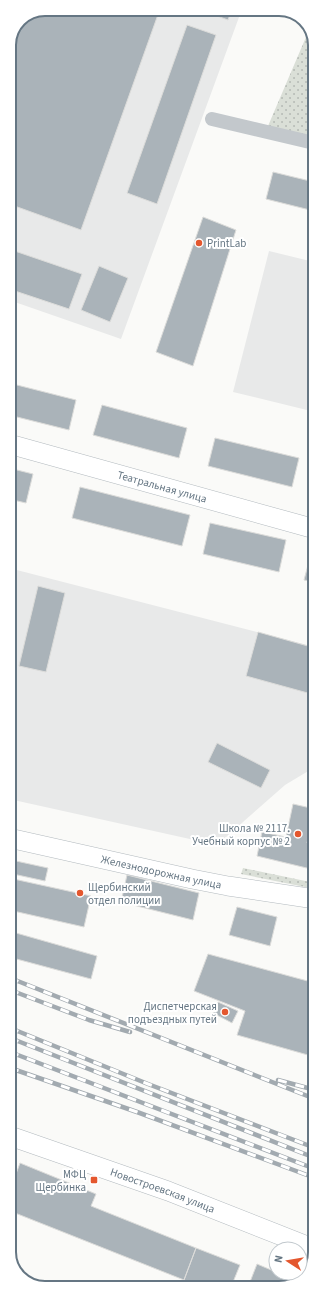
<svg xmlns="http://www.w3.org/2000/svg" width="324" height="1297" font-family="'Source Sans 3',sans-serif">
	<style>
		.built { fill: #e8e9e9 }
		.grass { fill: url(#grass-dots) }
		.building { fill: #aab3b9; stroke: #dcdcda }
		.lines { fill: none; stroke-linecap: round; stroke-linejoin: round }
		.secondary-casing { stroke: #b3babf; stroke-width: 20 }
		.street { stroke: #c3c8cc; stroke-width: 14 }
		.secondary { stroke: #fff; stroke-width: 19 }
		.rail-casing { stroke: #a2aab0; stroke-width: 4.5 }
		.rail { stroke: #fff; stroke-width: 3; stroke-dasharray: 9; stroke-linecap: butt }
		.poi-dot { fill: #e4572e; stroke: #fff; stroke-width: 1.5 }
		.labels { text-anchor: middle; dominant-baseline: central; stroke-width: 4; stroke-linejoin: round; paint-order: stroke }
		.poi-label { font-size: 11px; fill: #657683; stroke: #fff; text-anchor: end }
		.street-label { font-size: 11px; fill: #657683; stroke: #fff }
		.rim { fill: none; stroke: #657683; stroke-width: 2 }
	</style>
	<defs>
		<pattern id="grass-dots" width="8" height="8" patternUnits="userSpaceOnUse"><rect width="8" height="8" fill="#dadfd7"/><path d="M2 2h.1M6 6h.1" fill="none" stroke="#b4b9b4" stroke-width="1.8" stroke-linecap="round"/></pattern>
	</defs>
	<rect width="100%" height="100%" fill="#fafaf8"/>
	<path class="built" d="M45,9H242L121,339L9,300V45L20,19Z
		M269,251L314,262L315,412L233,392Z
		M9,568L315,647V767L285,785L217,845L9,799Z"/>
	<path class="grass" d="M309,30L314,38V137L268,126Z
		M243,868L315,883V889L241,874Z"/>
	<path class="building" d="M45,9H160L81,230L9,204V45L20,19Z
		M198,9H232L228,20Z
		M187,25L216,35L157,204L127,193Z
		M273,172L314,182V211L266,199Z
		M203,217L236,230L193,366L156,352Z
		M9,249L82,274L69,309L9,289Z
		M99,266L128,278L110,322L81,310Z
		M9,383L76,400L69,430L9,415Z
		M102,405L187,428L179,458L93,435Z
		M215,438L299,458L292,487L208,466Z
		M9,468L33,474L26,503L9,499Z
		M80,487L190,515L182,546L72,518Z
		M210,523L286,540L279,572L203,554Z
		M312,550L315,551V582L304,580Z
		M38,586L65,593L46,672L19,666Z
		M258,632L315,648V695L246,676Z
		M217,743L270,770L261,788L208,762Z
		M293,804L315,809L307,843L315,844V870L257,856L262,832L286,837Z
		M16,861L48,868L45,881L13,874Z
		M127,875L199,893L193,920L121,902Z
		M9,878L91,896L84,927L9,910Z
		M237,907L277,917L270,946L229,935Z
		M9,931L97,956L91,979L9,957Z
		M208,954L315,983V1057L237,1035L245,1011L194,991Z
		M218,1002L238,1011L232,1023L213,1013Z
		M20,1163L96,1194L91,1206L196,1248L184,1280L10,1211V1172L16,1174Z
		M196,1248L240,1265L231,1287H203L184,1280Z
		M257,1264L276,1272V1273H279L298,1280L286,1287H248Z
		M25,1280H26L49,1288H41Z"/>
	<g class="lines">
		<defs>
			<g id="secondary">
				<path id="s1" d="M9,444L315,529"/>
				<path id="s2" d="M9,838L192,879L228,886L315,899"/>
				<path id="s3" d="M10,1136L168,1191L315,1249"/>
			</g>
		</defs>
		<use href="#secondary" class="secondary-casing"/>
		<path class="street" d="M212,119L314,143"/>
		<use href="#secondary" class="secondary"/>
		<defs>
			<path id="rail" d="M10,978L315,1099
				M10,990L89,1020L130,1032
				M10,1028L148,1084L315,1148
				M10,1038L315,1158
				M10,1052L315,1169
				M10,1068L137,1112L315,1178
				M278,1080L315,1090"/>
		</defs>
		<use href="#rail" class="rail-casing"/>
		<use href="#rail" class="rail"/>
	</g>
	<g class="poi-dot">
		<circle cx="199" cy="243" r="4"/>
		<circle cx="298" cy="834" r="4"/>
		<circle cx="80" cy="893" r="4"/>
		<circle cx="225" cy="1012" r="4"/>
		<rect x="90" y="1176" width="8" height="8" rx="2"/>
	</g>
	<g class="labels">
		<g class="poi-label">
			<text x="207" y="243" text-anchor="start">PrintLab</text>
			<text x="290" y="828">Школа № 2117.<tspan x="290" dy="13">Учебный корпус № 2</tspan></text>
			<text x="88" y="887" text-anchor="start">Щербинский<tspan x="88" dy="13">отдел полиции</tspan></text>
			<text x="217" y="1006">Диспетчерская<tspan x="217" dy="13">подъездных путей</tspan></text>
			<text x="86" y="1174">МФЦ<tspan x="86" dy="13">Щербинка</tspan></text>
		</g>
		<g class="street-label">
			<text stroke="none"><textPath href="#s1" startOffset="159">Театральная улица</textPath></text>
			<text stroke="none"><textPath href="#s2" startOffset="156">Железнодорожная улица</textPath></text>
			<text stroke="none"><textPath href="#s3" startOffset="162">Новостроевская улица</textPath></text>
		</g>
	</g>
	<path d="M0 0H324V1297H0ZM45 16H279A29 29 0 0 1 308 45V1252A29 29 0 0 1 279 1281H45A29 29 0 0 1 16 1252V45A29 29 0 0 1 45 16Z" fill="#fff" fill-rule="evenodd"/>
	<path class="rim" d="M45 16H279A29 29 0 0 1 308 45V1252A29 29 0 0 1 279 1281H45A29 29 0 0 1 16 1252V45A29 29 0 0 1 45 16Z"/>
	<g transform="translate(288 1261) rotate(282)"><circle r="19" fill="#ffffff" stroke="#c1c8cd"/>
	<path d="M0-3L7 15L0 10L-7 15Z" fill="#e4572e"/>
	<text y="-6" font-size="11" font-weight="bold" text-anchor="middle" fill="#657683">N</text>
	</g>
</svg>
